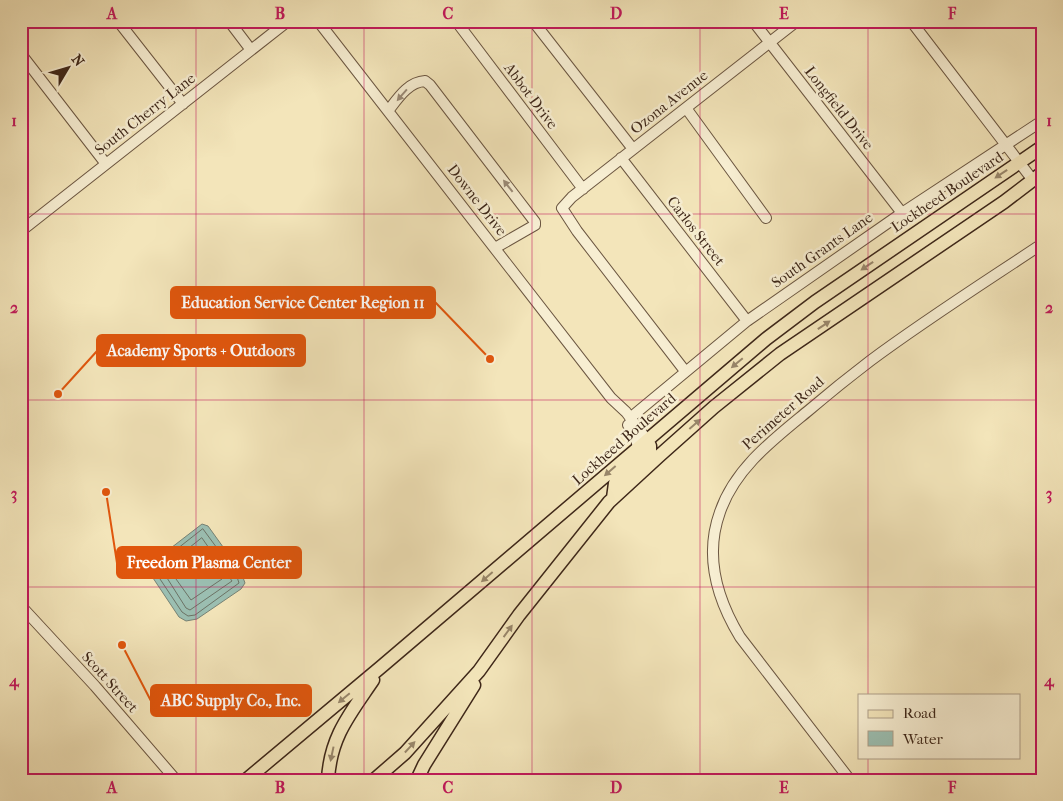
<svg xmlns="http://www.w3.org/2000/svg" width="1063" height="801" font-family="'IM FELL French Canon',serif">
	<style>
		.water { fill: #9bbfb2; stroke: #768275 }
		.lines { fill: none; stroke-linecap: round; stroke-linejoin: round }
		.shore { stroke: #6c7366; stroke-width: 1 }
		.minor-casing { stroke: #6b5641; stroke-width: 12 }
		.major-casing { stroke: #3e2719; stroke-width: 15 }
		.minor { stroke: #f7eed2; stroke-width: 10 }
		.major { stroke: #f3e5ba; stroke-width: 12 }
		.oneway { fill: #9a8a76 }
		.oneway2 { fill: #98866a }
		.grid { fill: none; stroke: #c2185b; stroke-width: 1; stroke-opacity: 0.55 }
		.labels { text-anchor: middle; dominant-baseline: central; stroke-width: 5; stroke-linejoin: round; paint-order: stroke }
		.street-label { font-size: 15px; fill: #3e2719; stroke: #f7eed2 }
		.leader { fill: none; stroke: #e0560d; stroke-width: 2 }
		.callout-dot { fill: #e0560d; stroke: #f7eed2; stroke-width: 2 }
		.callout { fill: #e0560d; stroke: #e0560d; stroke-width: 2 }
		.callout-label { font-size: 16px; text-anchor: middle; font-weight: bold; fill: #fff }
		.neatline { fill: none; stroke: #c2185b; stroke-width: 2 }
		.grid-label { font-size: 16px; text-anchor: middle; font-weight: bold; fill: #c2185b }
	</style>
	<rect width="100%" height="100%" fill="#f3e5ba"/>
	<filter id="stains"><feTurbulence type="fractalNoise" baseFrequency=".004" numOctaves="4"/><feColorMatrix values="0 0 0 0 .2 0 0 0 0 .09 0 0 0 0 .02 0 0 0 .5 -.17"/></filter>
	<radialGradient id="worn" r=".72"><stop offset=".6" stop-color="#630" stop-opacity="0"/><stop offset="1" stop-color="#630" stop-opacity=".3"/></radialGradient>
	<path class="water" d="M202,524L208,526L241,572L245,583L241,589L197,619L186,621L179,617L149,572V567L154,561Z"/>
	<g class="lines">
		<path class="shore" d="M203,529L236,574L239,583L195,615L188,616L182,612L154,570L158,564Z
			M202,538L232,581L190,610L186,608L162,570Z
			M200,549L222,579L191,600L171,572Z"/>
		<defs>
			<path id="minor" d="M118,21L183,104
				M229,21L251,50
				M318,21L611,398L626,412L647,440
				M456,21L583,189
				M533,21L633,149
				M753,21L902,213
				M911,21L1032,179
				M21,54L106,164
				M686,108L766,218
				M388,111C398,98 408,82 425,81L430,85L535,222V225L495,248
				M621,158L747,321
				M21,231L288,21
				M685,371L577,231L562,208L572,197L797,21
				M630,418L747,321L902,213L1042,121
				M628,425L635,434L638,448
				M21,606L95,686L176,780
				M850,780L740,637C717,599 704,556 720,512C735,468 774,439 808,411C828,394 849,377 870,361C925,320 985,282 1042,244"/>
			<path id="major" d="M613,498L615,483L650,451V446L647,440
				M246,780L381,667L766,339L815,302L1042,147
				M328,780C330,737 350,714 373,680
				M374,780L405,753L479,671L519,615L609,502L659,456L714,407L780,354L1004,202L1042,173
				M417,780L424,765L474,685"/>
		</defs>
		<use href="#minor" class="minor-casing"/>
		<use href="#major" class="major-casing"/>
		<use href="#minor" class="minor"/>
		<use href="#major" class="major"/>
	</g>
	<defs><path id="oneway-solid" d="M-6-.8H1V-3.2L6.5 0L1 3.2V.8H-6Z" transform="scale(1.25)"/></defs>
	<g class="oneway">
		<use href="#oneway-solid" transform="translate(402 95) rotate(131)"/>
		<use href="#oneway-solid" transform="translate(508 186) rotate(-128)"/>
	</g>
	<g class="oneway2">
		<use href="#oneway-solid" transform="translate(1001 174) rotate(146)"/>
		<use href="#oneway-solid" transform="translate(867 266) rotate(146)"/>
		<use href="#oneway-solid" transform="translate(824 325) rotate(-34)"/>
		<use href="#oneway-solid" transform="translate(737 363) rotate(140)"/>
		<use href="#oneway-solid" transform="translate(695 424) rotate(-41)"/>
		<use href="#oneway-solid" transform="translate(610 471) rotate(139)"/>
		<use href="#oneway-solid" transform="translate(487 577) rotate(139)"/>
		<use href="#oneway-solid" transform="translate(508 631) rotate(-54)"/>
		<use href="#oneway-solid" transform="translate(344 698) rotate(140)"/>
		<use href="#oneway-solid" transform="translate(410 747) rotate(-47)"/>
		<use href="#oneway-solid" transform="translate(332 754) rotate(102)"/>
	</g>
	<path class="grid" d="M196,21V780M364,21V780M532,21V780M700,21V780M868,21V695M21,214H1042M21,400H1042M21,587H1042M868,757V780"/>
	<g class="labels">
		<g class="street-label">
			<text transform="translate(531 96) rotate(53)">Abbot Drive</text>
			<text transform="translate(669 102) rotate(-38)">Ozona Avenue</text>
			<text transform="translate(839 108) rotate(52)">Longfield Drive</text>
			<text transform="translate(145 114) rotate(-38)">South Cherry Lane</text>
			<text transform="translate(947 192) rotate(-34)">Lockheed Boulevard</text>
			<text transform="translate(477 200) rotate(52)">Downe Drive</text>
			<text transform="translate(696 231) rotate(52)">Carlos Street</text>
			<text transform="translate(822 250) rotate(-35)">South Grants Lane</text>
			<text transform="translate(783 413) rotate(-41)">Perimeter Road</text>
			<text transform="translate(624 439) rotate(-41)">Lockheed Boulevard</text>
			<text transform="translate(110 682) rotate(48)">Scott Street</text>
		</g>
	</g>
	<path class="leader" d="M490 359L435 302M58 394L97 351M106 492L117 563M122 645L151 701"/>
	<g class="callout-dot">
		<circle cx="490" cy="359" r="5"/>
		<circle cx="58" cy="394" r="5"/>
		<circle cx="106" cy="492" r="5"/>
		<circle cx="122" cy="645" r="5"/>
	</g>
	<g class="callout">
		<rect x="171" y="287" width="264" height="31" rx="5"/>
		<rect x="97" y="335" width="208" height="31" rx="5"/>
		<rect x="117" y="547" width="184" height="31" rx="5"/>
		<rect x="151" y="685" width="160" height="31" rx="5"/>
	</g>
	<g class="callout-label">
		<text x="303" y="308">Education Service Center Region 11</text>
		<text x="201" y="356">Academy Sports + Outdoors</text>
		<text x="209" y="568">Freedom Plasma Center</text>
		<text x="231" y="706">ABC Supply Co., Inc.</text>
	</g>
	<rect width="1063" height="801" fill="none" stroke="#f3e5ba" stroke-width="55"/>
	<rect x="858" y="694" width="162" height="65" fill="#f7eed2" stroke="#ad9e88"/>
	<rect x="868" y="710" width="25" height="8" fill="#f3e5ba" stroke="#ad9e88"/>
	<text x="903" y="718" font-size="15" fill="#3e2719">Road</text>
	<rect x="868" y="731" width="25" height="15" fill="#9bbfb2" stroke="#ad9e88"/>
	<text x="903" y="744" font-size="15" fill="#3e2719">Water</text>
	<g transform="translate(68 68) rotate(52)" stroke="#f7eed2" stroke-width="4" paint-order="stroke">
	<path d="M0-4L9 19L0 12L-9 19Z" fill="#3e2719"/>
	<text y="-8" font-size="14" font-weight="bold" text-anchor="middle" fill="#3e2719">N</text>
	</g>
	<rect x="28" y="28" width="1008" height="746" class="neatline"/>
	<g class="grid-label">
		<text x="112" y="19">A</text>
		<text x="280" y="19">B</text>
		<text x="448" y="19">C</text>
		<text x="616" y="19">D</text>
		<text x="784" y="19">E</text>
		<text x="952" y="19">F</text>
		<text x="14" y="126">1</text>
		<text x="1049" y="126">1</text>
		<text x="14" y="313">2</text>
		<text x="1049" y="313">2</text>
		<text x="14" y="499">3</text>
		<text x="1049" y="499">3</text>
		<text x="14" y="686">4</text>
		<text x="1049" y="686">4</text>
		<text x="112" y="793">A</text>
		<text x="280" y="793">B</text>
		<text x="448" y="793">C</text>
		<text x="616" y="793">D</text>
		<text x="784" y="793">E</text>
		<text x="952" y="793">F</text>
	</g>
	<rect width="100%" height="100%" filter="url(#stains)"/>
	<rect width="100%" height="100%" fill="url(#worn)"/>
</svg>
